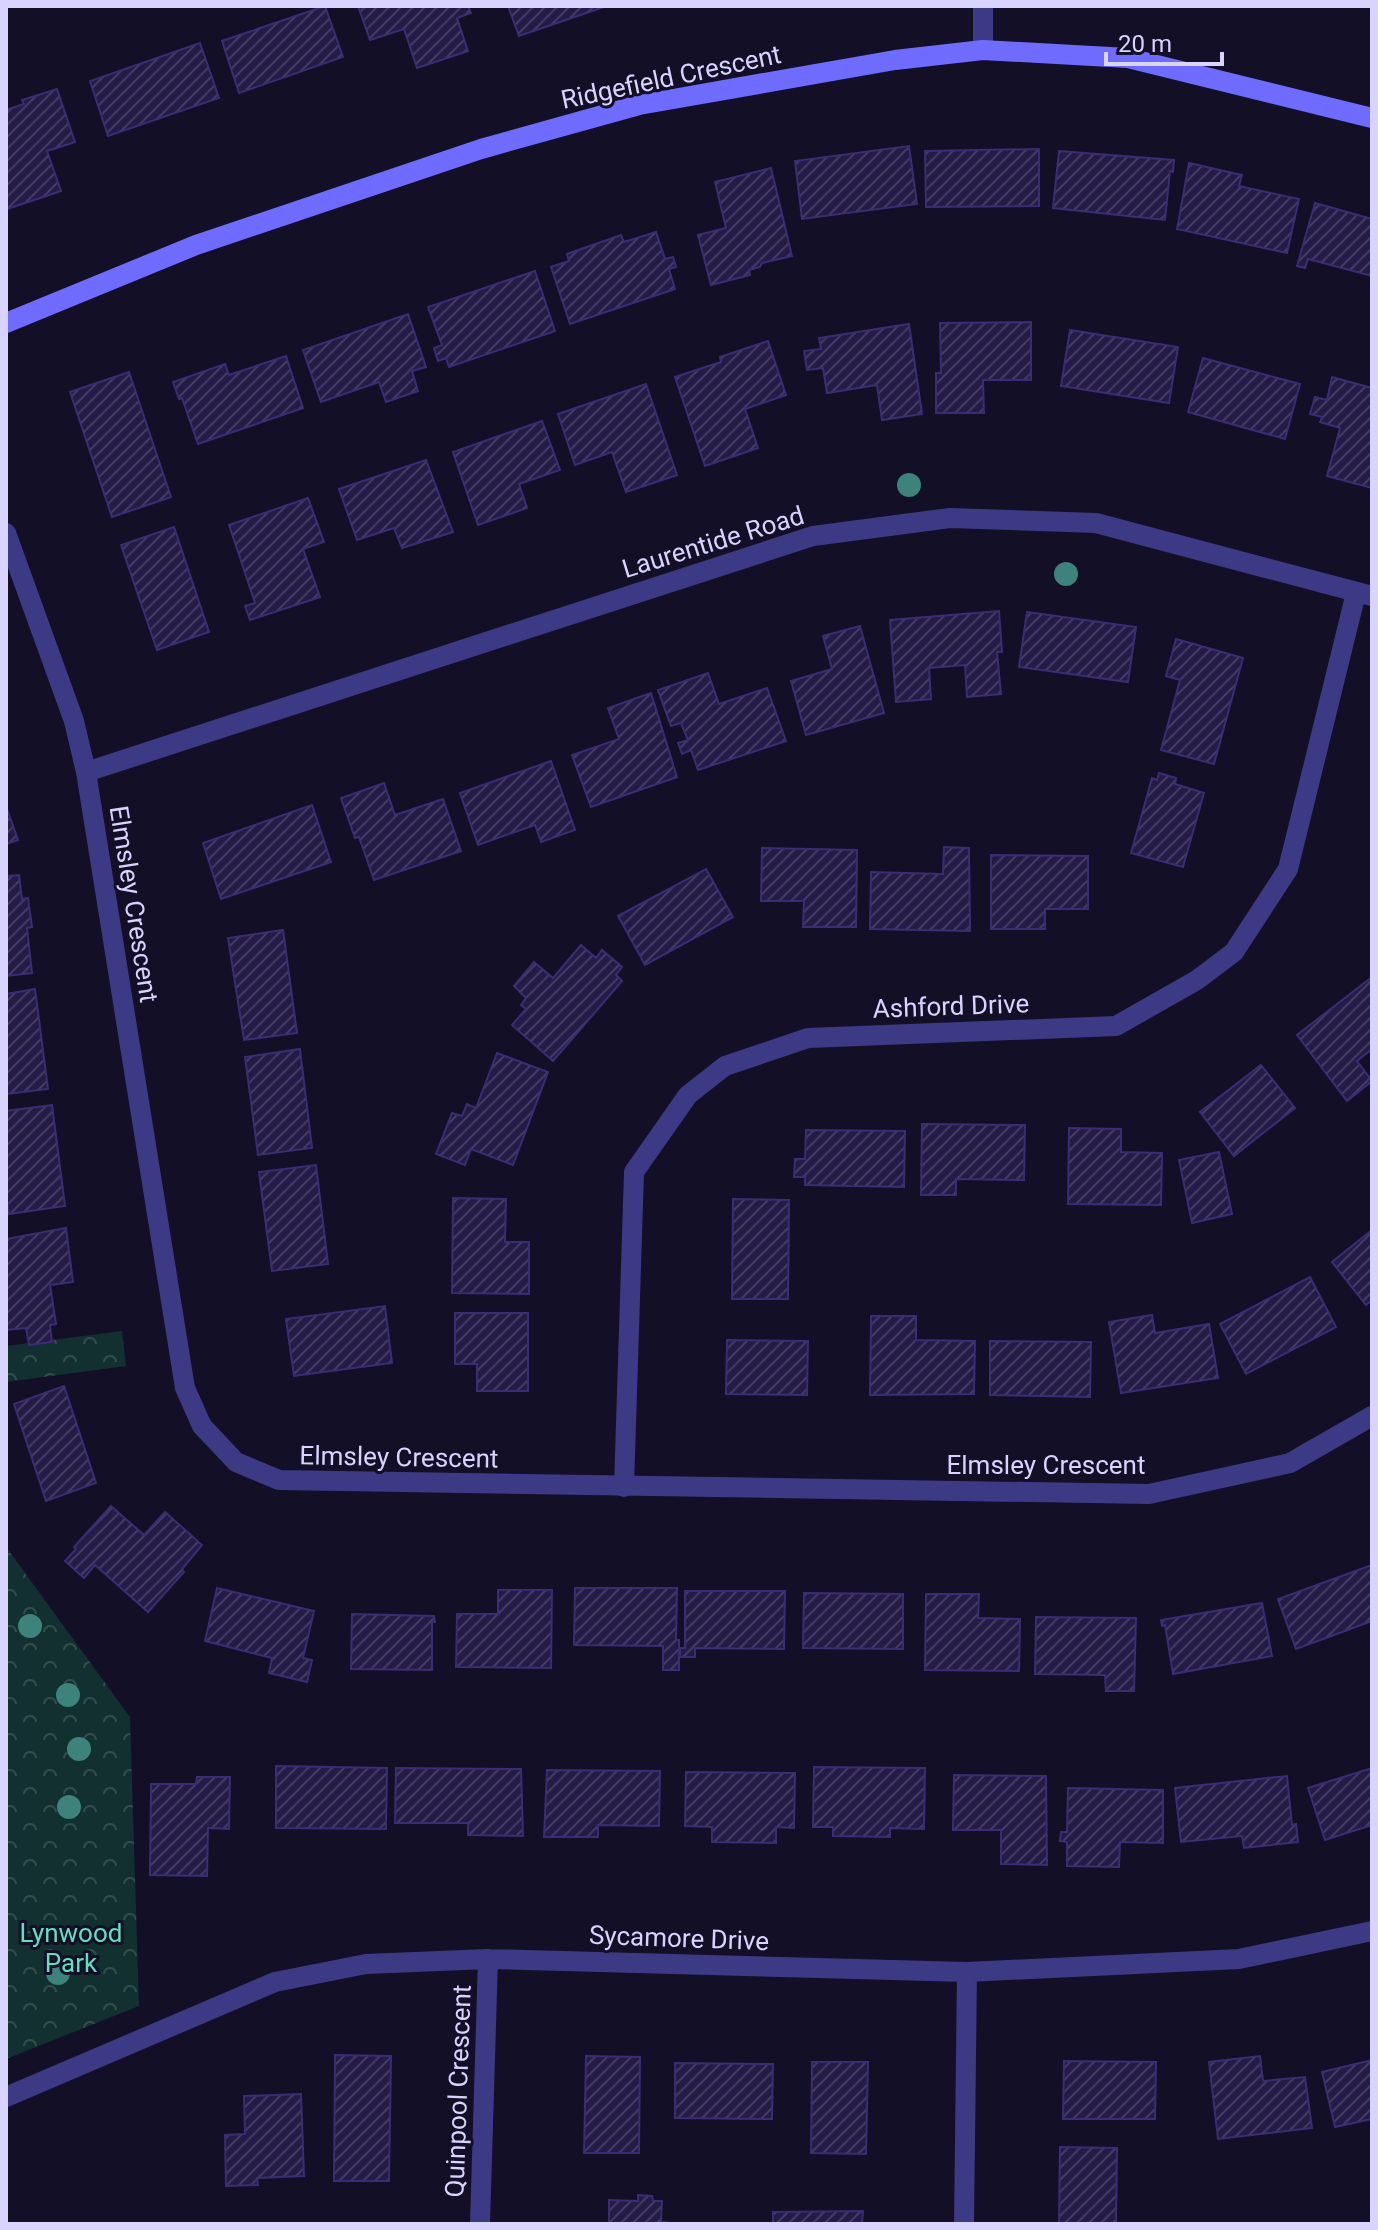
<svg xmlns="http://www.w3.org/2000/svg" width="1378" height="2230" font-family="Roboto,sans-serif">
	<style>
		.park { fill: url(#park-crowns) }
		.building { fill: url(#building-hatch); stroke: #3b2d73; stroke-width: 2 }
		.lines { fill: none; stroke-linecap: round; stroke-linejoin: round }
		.street { stroke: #3d3a85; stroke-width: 20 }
		.secondary { stroke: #6f6bff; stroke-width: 20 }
		.tree { fill: #3d827b }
		.labels { text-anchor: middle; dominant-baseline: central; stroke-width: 6; stroke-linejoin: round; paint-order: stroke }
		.street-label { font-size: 26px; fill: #d9d4ff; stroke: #130f26 }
		.park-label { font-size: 26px; fill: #5fe0c0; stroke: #130f26 }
	</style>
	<defs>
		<pattern id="park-crowns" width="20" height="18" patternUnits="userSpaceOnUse" patternTransform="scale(2)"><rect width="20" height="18" fill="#12302f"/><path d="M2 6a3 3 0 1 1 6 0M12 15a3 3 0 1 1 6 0" fill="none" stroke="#344d4e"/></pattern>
		<pattern id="building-hatch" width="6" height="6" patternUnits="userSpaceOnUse" patternTransform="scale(2)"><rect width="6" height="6" fill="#241b47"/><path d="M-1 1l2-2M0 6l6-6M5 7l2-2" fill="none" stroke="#433b63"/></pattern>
	</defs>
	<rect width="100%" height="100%" fill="#130f26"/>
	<path class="park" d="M122,1331L126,1366L6,1382V1346Z
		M6,1547L130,1717L139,2006L6,2059Z"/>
	<path class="building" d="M325,6L343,57L239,93L222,41Z
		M358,6H468L471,13L457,18L468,51L417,68L404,29L370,40Z
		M508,6H604V7L519,36Z
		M200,43L219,98L108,136L90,81Z
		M57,89L75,142L47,151L61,191L7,209L6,110L24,104L22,100Z
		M909,146L917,204L802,219L795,161Z
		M1039,149V206L926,207L925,151Z
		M1059,151L1174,160L1173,172L1170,171L1165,220L1053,208Z
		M1189,163L1242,175L1239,186L1299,199L1287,253L1177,229Z
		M771,168L792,256L762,263L760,267L749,270L750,275L711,285L698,235L726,228L715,182Z
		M1315,203L1372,219V276L1308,259L1305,268L1297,266Z
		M656,232L665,259L673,257L676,267L669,269L675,289L570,324L551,267L569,261L567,254L621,235L624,242Z
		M535,271L555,331L449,367L446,358L438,361L434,348L442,345L428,307Z
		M408,314L426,367L412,371L418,391L386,402L379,382L321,402L303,350Z
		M1031,322V380H983L984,413H936V373H941L940,323Z
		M909,324L922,414L882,420L877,385L827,393L823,368L807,370L804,351L821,349L819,338Z
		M1070,330L1178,347L1169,403L1061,386Z
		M768,341L786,395L745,409L758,448L705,466L675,377L721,362L720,357Z
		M286,356L303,408L198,444L182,398L179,399L173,382L225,364L229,375Z
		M1203,358L1300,384L1285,439L1188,412Z
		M129,372L171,497L112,517L70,392Z
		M1332,377L1372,388V488L1327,476L1340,428L1320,422L1322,417L1310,414L1315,397L1327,400Z
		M646,384L677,475L626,492L612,452L575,465L558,414Z
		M542,421L560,470L519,484L527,508L478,525L453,452Z
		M426,460L453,532L402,548L394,528L357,540L339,489Z
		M308,498L324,542L303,549L320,597L250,620L245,606L255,603L229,525Z
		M174,527L209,632L157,650L121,545Z
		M999,611L1002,652H997L1001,694L967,697L965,665L929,668L931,699L896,702L890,620Z
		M1027,612L1136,627L1128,682L1019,667Z
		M860,626L884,713L806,735L791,681L832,669L823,636Z
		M1176,639L1243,658L1214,764L1161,750L1180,680L1166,676Z
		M708,673L719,704L767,688L786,741L698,770L691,750L682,754L678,743L688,740L681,723L671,726L658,690Z
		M651,693L677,777L591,807L572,755L619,739L608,708Z
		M551,761L575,830L541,842L535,825L478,845L460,793Z
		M1159,773L1176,778L1175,784L1204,793L1183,867L1131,853L1152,778L1157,780Z
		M384,783L395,815L443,799L461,851L374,880L359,837L355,838L341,798Z
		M312,805L331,862L221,899L203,843Z
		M6,806L18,840L6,844Z
		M944,847L969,848L970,931L870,929L871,872L943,874Z
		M762,848L857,850L856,927H803L804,901H761Z
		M991,855L1088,856V909H1045V929H991Z
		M706,869L733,917L645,965L618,916Z
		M19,875L22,899L28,898L32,927L27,928L32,973L6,976V876Z
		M283,930L297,1033L244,1040L228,938Z
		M581,945L596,958L602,950L622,967L616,975L622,981L553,1061L512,1025L526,1009L521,1005L526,998L514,986L534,962L553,978Z
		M1372,977V1049L1357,1061L1372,1081L1347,1101L1297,1035Z
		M35,989L48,1089L6,1094V994Z
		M300,1049L312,1148L258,1155L245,1057Z
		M497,1053L548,1072L513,1165L471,1149L465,1165L436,1154L452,1113L462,1116L467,1104L476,1108Z
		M1261,1065L1295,1108L1234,1156L1200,1112Z
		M52,1105L65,1206L9,1214L6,1195V1111Z
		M922,1124L1025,1125L1024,1180L956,1179V1195H921Z
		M1069,1128L1121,1129V1152L1162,1153L1161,1205L1068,1204Z
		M806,1130L905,1131L904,1187L805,1185V1177H794L795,1159H805Z
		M1219,1152L1232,1214L1192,1223L1179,1160Z
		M316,1165L328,1264L272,1271L259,1172Z
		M453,1198L506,1199L505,1242H529V1294L452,1293Z
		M733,1199L789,1200L788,1299H732Z
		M66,1228L73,1282L50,1285L56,1324L50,1325L52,1342L29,1345L26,1328L6,1330V1239Z
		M1372,1230V1300L1366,1305L1332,1262Z
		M1310,1277L1336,1327L1246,1374L1220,1324Z
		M385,1306L392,1363L294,1376L286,1319Z
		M455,1313H528V1391H477V1364H455Z
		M1152,1315L1155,1333L1209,1324L1218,1378L1121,1393L1109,1322Z
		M871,1316H916V1340L975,1341L974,1394L870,1395Z
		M727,1340L808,1341L807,1395L726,1394Z
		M990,1341L1091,1342L1090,1397L990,1395Z
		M64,1386L96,1483L46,1501L14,1404Z
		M111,1506L144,1535L165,1512L202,1545L182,1569L184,1572L148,1612L95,1565L84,1578L65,1561L76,1549L74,1547Z
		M1372,1565V1621L1296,1649L1278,1599Z
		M217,1588L314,1611L303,1658L312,1660L307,1682L269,1673L272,1658L205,1641Z
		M575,1588H677L676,1640H679V1670H663V1646L574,1645Z
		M498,1590H552L551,1668L456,1667L457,1614H498Z
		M685,1591H785L784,1649L695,1648V1657H680V1648H685Z
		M804,1593L903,1594V1649L803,1648Z
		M926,1594H979L978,1618L1020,1619L1019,1671L925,1670Z
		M1262,1603L1272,1656L1173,1674L1165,1625L1162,1626L1161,1620Z
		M352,1614L434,1616L435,1622H432V1670L351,1669Z
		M1036,1617L1136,1618L1134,1691H1106L1105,1675L1035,1674Z
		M276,1766L387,1768L386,1829L276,1828Z
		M814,1767L925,1768L924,1829L890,1828V1837L833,1836V1827H813Z
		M396,1768L521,1769L523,1836L468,1835V1823H395Z
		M1372,1768V1825L1325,1840L1308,1788Z
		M547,1770L660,1771L659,1826L598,1825V1837H544Z
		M686,1772L795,1773L794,1828L776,1827V1843L712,1842V1827L685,1826Z
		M954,1775L1046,1776L1047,1865L1001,1864V1830H953Z
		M1287,1776L1292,1825L1296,1824L1298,1842L1244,1848L1242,1836L1181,1842L1175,1788Z
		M197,1777H230L229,1829L208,1828L207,1876L150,1875L151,1784H196Z
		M1068,1788L1163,1790V1843L1120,1842L1119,1867L1067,1866V1842L1060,1841L1061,1832H1067Z
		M335,2055L391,2056L389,2181H334Z
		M586,2056L640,2057L639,2153H584Z
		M1260,2056L1263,2081L1305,2077L1312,2128L1218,2139L1209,2062Z
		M1372,2060V2119L1335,2127L1322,2072Z
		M1064,2061L1156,2062L1155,2119H1063Z
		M812,2062H868L866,2154L811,2153Z
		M675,2063L773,2064L772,2119L675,2118Z
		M301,2094L304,2176L257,2178L258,2185L226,2186L225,2135L245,2134L244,2096Z
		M1060,2147L1117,2148L1116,2224H1059Z
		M638,2195L652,2196L653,2201H662L661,2222L683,2224H609V2200L638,2201Z
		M863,2211L862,2224H773V2212Z"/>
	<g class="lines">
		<path class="street" d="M983,50V6
			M6,533L74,721L86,772L185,1388L202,1426L236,1462L279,1480L1149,1494L1290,1463L1372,1416
			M86,772L813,536L950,518L1096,523L1372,596
			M624,1487L634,1172L688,1095L725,1066L808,1038L1116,1026L1197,980L1234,952L1288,869L1356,593
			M6,2097L275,1982L366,1964L488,1959L967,1972L1239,1959L1372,1931
			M480,2224L488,1959
			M964,2224L967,1972"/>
		<path class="secondary" d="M6,323L196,245L481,149L639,105L895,60L983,50L1128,58L1372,118"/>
	</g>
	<g class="tree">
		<circle cx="909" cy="485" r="12"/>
		<circle cx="1066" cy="574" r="12"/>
		<circle cx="30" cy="1626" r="12"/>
		<circle cx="68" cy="1695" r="12"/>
		<circle cx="79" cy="1749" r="12"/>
		<circle cx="69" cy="1807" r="12"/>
		<circle cx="58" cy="1973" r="12"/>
	</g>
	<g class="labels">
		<g class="street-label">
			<text transform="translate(671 77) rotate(-12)">Ridgefield Crescent</text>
			<text transform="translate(713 542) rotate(-17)">Laurentide Road</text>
			<text transform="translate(134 904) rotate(81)">Elmsley Crescent</text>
			<text transform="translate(951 1006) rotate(-2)">Ashford Drive</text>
			<text transform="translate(399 1457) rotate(1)">Elmsley Crescent</text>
			<text x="1046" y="1465">Elmsley Crescent</text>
			<text transform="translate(679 1938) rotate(2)">Sycamore Drive</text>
			<text transform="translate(458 2091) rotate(-88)">Quinpool Crescent</text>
		</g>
		<g class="park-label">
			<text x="71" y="1933">Lynwood<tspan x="71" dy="30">Park</tspan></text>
		</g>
	</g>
	<rect width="1378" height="2230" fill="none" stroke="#d9d4ff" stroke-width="16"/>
	<path d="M1106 52v12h116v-12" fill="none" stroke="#d9d4ff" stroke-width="4"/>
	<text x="1118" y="52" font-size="24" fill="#d9d4ff" stroke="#130f26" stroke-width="6" paint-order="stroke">20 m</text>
</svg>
